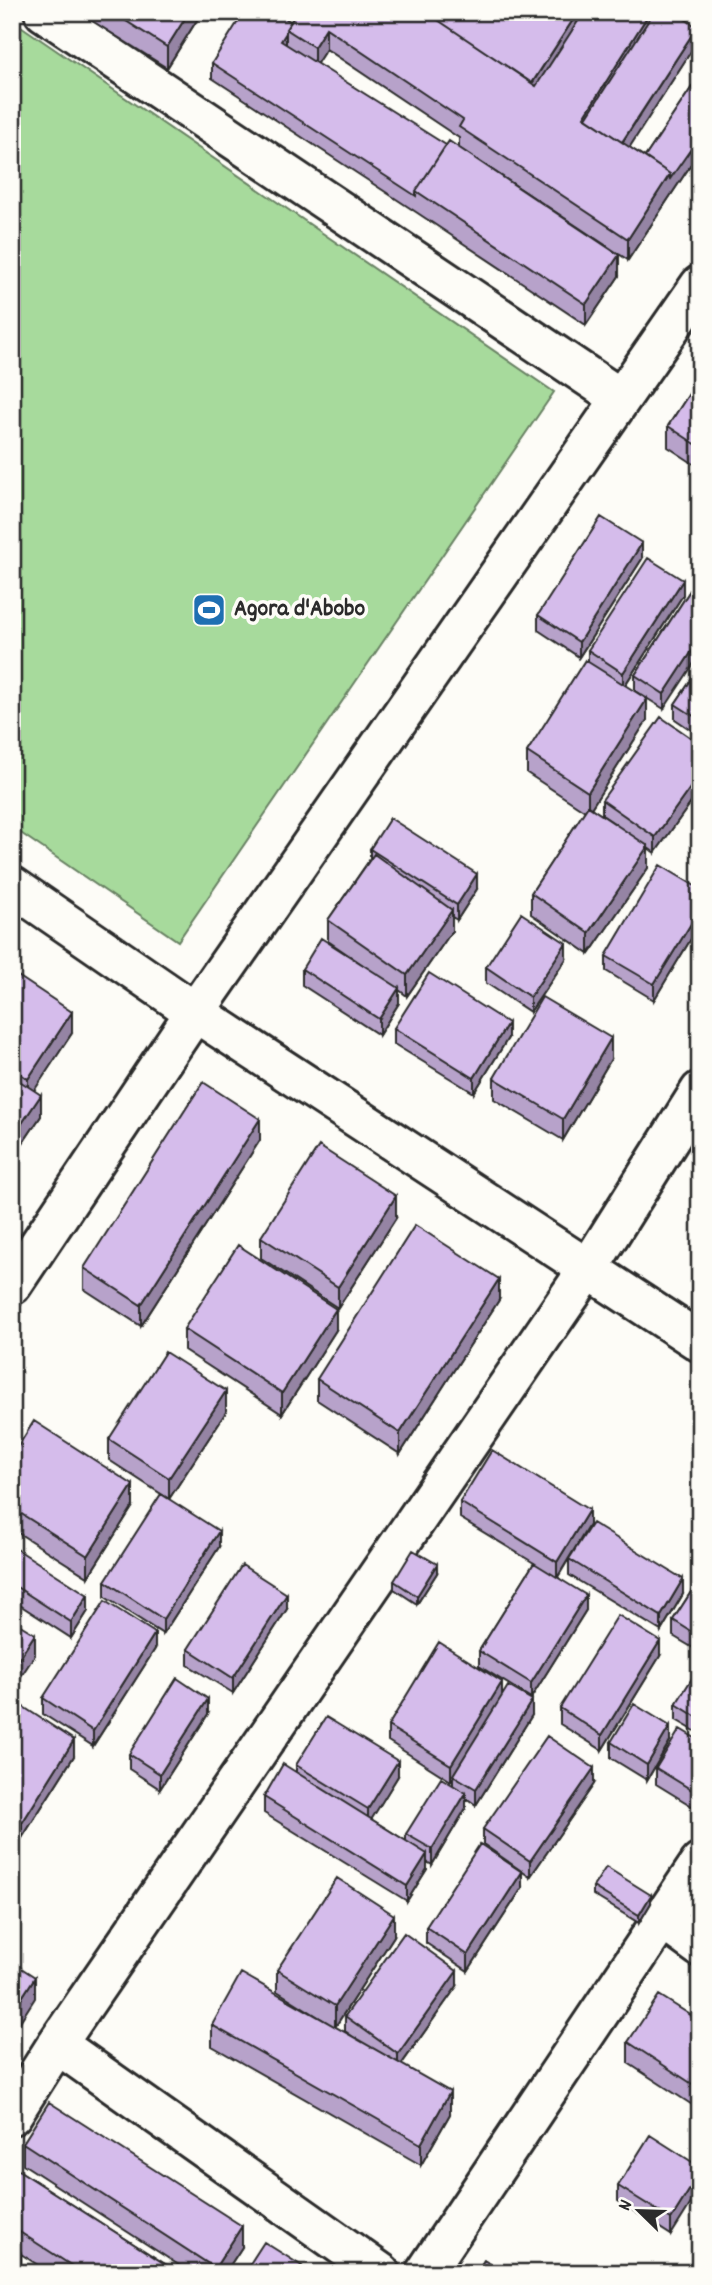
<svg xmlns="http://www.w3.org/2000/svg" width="712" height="2285" font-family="Dekko,sans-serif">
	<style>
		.green { fill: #a7da9c; stroke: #698264; stroke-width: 2 }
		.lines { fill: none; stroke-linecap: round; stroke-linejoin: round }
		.minor-casing { stroke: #2b2b2b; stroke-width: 44 }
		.minor { stroke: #fdfcf7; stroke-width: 38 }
		.wall { fill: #b7a2ca; stroke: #2b2b2b; stroke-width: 2 }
		.shaded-wall { fill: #9584a4; stroke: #2b2b2b; stroke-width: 2 }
		.building { fill: #d5bceb; stroke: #2b2b2b; stroke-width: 2 }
		.labels { text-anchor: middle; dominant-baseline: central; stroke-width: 7; stroke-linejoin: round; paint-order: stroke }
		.poi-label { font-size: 24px; font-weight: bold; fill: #2b2b2b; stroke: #fdfcf7; text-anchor: start }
	</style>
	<rect width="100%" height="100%" fill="#fdfcf7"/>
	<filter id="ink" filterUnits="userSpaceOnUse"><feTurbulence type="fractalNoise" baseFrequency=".0143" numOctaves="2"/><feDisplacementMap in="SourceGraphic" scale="14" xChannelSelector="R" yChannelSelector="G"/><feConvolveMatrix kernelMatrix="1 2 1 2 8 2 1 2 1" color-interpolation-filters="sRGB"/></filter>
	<g filter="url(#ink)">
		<path class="green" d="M12,20L554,392L178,941L12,827Z"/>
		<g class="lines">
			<defs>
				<path id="minor" d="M44,12L620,398
					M12,886L195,1012L700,1342
					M12,1285L195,1012L700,285
					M663,1920L700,1947
					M57,2044L381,2273
					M12,2115L57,2044L588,1269L700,1091
					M425,2273L700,1863"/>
			</defs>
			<use href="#minor" class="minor-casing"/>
			<use href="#minor" class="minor"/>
		</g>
		<path class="wall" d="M78,12H202L167,68Z
			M291,22L697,42L629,147L645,157L700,75V151L628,260L459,148V138L326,49L316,64L619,276L586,325L416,212L212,78V63Z
			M700,377V468L668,447V426Z
			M642,559L579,657L538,630V615Z
			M691,589L664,709L635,691V675Z
			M683,595L625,685L647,720L591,808L617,825L602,815V800L700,744V790L655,853L648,848V868L589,954L531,914V893L585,811L527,773V752L588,662V650Z
			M700,667V736L675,719V704Z
			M370,849L477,889L457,920L452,917V931L407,996L399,990V1003L379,1035L302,985V969L363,965L328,941V920L370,859Z
			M700,889V924L654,1000L606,971V956Z
			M566,959L530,1012L486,983V967Z
			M12,972L72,1033L34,1090L41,1116L12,1159Z
			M394,1028L508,1038L474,1093L394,1044Z
			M611,1059L563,1140L494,1099V1078Z
			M260,1140L141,1326L84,1289V1268Z
			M396,1218L338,1308L261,1258V1237Z
			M499,1300L400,1454L317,1400V1379Z
			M184,1329L336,1330L282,1414L184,1350Z
			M226,1412L169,1499L109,1460V1439Z
			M12,1456L133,1506L88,1577L12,1529Z
			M460,1502L589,1525L558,1577L586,1610L531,1698L479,1666V1651L534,1563L460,1518Z
			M12,1546L88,1611L71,1638L12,1600Z
			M219,1547L163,1634L105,1597V1581Z
			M569,1559L683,1594L661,1631L569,1575Z
			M437,1573L417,1604L394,1589V1581Z
			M700,1578V1652L673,1636V1620Z
			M287,1609L233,1693L188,1665V1649Z
			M155,1649L93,1746L43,1714V1698Z
			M660,1656L602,1750L560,1724V1708Z
			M700,1675V1734L676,1720V1704Z
			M502,1696L532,1715L476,1805L466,1798V1808L432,1865L427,1862V1869L407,1901L264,1813V1797L296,1773V1765L398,1776L371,1819L406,1841V1834L453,1785V1777L451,1781L388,1741V1726Z
			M208,1714L160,1789L129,1769V1754Z
			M12,1722L74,1756L22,1838L12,1832Z
			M670,1741L647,1780L611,1758V1742Z
			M700,1741V1811L656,1784V1768Z
			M594,1784L530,1877L483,1844V1829Z
			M593,1887L651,1903L639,1923L593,1895Z
			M522,1888L468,1971L426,1943V1927Z
			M394,1936L335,2027L356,2039L345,2031V2016L457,1986L401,2065L450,2114L421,2165L212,2046V2025L325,2021L277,1991V1970Z
			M700,2021V2110L628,2063V2042Z
			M23,2143L242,2247L225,2273H191L23,2164Z
			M12,2166L179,2273H50L21,2254V2273H12Z
			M700,2167L671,2235L618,2201V2186Z"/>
		<path class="shaded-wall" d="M189,12H202L167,68V47Z
			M578,12H588L530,102V87Z
			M650,12H660L591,127L584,117Z
			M697,27V42L620,162V146Z
			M326,28V49L314,68V47Z
			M286,33V49L281,41Z
			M700,136V151L628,260V239L670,174Z
			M619,255V276L586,325V304Z
			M642,543V559L579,657V642Z
			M683,580V595L623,688V673Z
			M700,639V654L664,709V694Z
			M647,699V720L588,813V792Z
			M700,774V790L655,853V837Z
			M648,846V868L589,954V933Z
			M477,874V889L457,920V905Z
			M700,909V924L654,1000V984Z
			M452,910V931L407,996V975Z
			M566,943V959L530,1012V997Z
			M399,988V1003L379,1035V1019Z
			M72,1012V1033L28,1100V1079Z
			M508,1023V1038L474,1093V1078Z
			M611,1038V1059L563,1140V1119Z
			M41,1095V1116L12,1159V1138Z
			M260,1119V1140L141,1326V1305Z
			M396,1196V1218L338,1308V1287Z
			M499,1279V1300L400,1454V1433Z
			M336,1309V1330L282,1414V1393Z
			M226,1391V1412L169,1499V1478Z
			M133,1485V1506L88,1577V1556Z
			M589,1510V1525L557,1578V1562Z
			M219,1531V1547L163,1634V1619Z
			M437,1564V1573L417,1604V1596Z
			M683,1579V1594L661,1631V1616Z
			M287,1594V1609L233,1693V1678Z
			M88,1595V1611L71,1638V1622Z
			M586,1595V1610L531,1698V1683Z
			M155,1633V1649L93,1746V1731Z
			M35,1634V1655L12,1690V1669Z
			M660,1641V1656L602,1750V1735Z
			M502,1682V1697L451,1781V1765Z
			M208,1699V1714L160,1789V1774Z
			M532,1700V1715L476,1805V1789Z
			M670,1726V1741L647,1780V1765Z
			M74,1740V1756L22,1838V1823Z
			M398,1761V1776L368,1825V1809Z
			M594,1768V1784L530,1877V1861Z
			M466,1793V1808L432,1865V1849Z
			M427,1854V1869L407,1901V1886Z
			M522,1872V1888L468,1971V1955Z
			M651,1895V1903L639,1923V1915Z
			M394,1915V1936L335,2027V2006Z
			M457,1971V1986L398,2069V2054Z
			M35,1977V1998L12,2034V2013Z
			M450,2092V2114L421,2165V2144Z
			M700,2173V2189L671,2235V2219Z
			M242,2226V2247L225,2273H215V2268Z
			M21,2254V2273H12V2268Z"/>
		<path class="building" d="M112,12H189L167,47Z
			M244,12H276L291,22L286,29V33L281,41L446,145L416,191V196L212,63Z
			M297,12H426L536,86L584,12H650L584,117L670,174L628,239L459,127L463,120L326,28L314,47L286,29Z
			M426,12H578L532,83Z
			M654,12H674L697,27L622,142L586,118Z
			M700,75V136L670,179V174L645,157Z
			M449,141L619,255L586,304L416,191Z
			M700,377V447L668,426Z
			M601,517L642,543L579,642L538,615Z
			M648,558L683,580L623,673L588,650Z
			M691,589L700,595V639L664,694L635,675Z
			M585,660L647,699L588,792L527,752Z
			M700,667V720L675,704Z
			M661,717L700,744V774L655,837L602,800Z
			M588,806L648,846L589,933L531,893Z
			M390,818L477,874L457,905L370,849Z
			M374,854L452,910L407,975L328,920Z
			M660,865L700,889V909L654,984L606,956Z
			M521,913L566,943L530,997L486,967Z
			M321,938L399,988L379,1019L302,969Z
			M12,972L72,1012L28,1079L12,1068Z
			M429,973L508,1023L474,1078L394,1028Z
			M542,997L611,1038L563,1119L494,1078Z
			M12,1076L41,1095L12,1138Z
			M203,1082L260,1119L141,1305L84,1268Z
			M319,1146L396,1196L338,1287L261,1237Z
			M415,1225L499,1279L400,1433L317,1379Z
			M238,1245L336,1309L282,1393L184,1329Z
			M165,1352L226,1391L169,1478L109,1439Z
			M34,1421L133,1485L88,1556L12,1508V1456Z
			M492,1450L589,1510L557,1562L460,1502Z
			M161,1494L219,1531L163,1619L105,1581Z
			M592,1523L683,1579L661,1616L569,1559Z
			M12,1546L88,1595L71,1622L12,1584Z
			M413,1550L437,1564L417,1596L394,1581Z
			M534,1563L586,1595L531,1683L479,1651Z
			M242,1565L287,1594L233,1678L188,1649Z
			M700,1578V1637L673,1620Z
			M105,1601L155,1633L93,1731L43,1698Z
			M618,1615L660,1641L602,1735L560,1708Z
			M12,1620L35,1634L12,1669Z
			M439,1642L502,1682L451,1765L388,1726Z
			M696,1672L700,1675V1719L676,1704Z
			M177,1678L208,1699L160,1774L129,1754Z
			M508,1686L532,1700L476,1789L453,1775Z
			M634,1704L670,1726L647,1765L611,1742Z
			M22,1706L74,1740L22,1823L12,1816V1722Z
			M326,1717L398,1761L368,1809L296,1765Z
			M680,1729L700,1741V1795L656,1768Z
			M547,1736L594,1768L530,1861L483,1829Z
			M283,1764L427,1854L407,1886L264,1797Z
			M441,1778L466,1793L432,1849L406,1834Z
			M480,1844L522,1872L468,1955L426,1927Z
			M606,1867L651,1895L639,1915L593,1887Z
			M337,1878L394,1915L335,2006L277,1970Z
			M404,1933L457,1971L398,2054L345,2016Z
			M12,1962L35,1977L12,2013Z
			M241,1973L450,2092L421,2144L212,2025Z
			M659,1995L700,2021V2089L628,2042Z
			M49,2102L242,2226L215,2268L23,2143Z
			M650,2135L700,2167V2173L671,2219L618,2186Z
			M12,2166L179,2273H83L12,2227Z
			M264,2242L302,2266L297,2273H244Z
			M12,2248L21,2254L12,2268Z
			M484,2260L504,2273H476Z
			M700,2263V2273H693Z"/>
	</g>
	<defs>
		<symbol id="stadium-square" viewBox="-11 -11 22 22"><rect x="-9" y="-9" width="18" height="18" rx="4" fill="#1f6fb2" stroke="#fdfcf7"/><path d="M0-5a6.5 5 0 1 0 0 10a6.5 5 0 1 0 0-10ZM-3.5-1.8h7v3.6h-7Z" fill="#fff"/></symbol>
	</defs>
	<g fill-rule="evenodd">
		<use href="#stadium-square" x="190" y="591" width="38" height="38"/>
	</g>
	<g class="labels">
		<g class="poi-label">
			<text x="234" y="610">Agora d'Abobo</text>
		</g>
	</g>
	<rect width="712" height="2285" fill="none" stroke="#fdfcf7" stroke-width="42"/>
	<rect x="21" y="21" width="670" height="2243" fill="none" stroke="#2b2b2b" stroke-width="2.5" filter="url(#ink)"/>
	<g transform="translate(639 2211) rotate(293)" stroke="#fdfcf7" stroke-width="5" paint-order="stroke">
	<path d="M0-5L12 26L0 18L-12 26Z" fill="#2b2b2b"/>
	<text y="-10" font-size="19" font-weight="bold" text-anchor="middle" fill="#2b2b2b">N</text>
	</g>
</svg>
